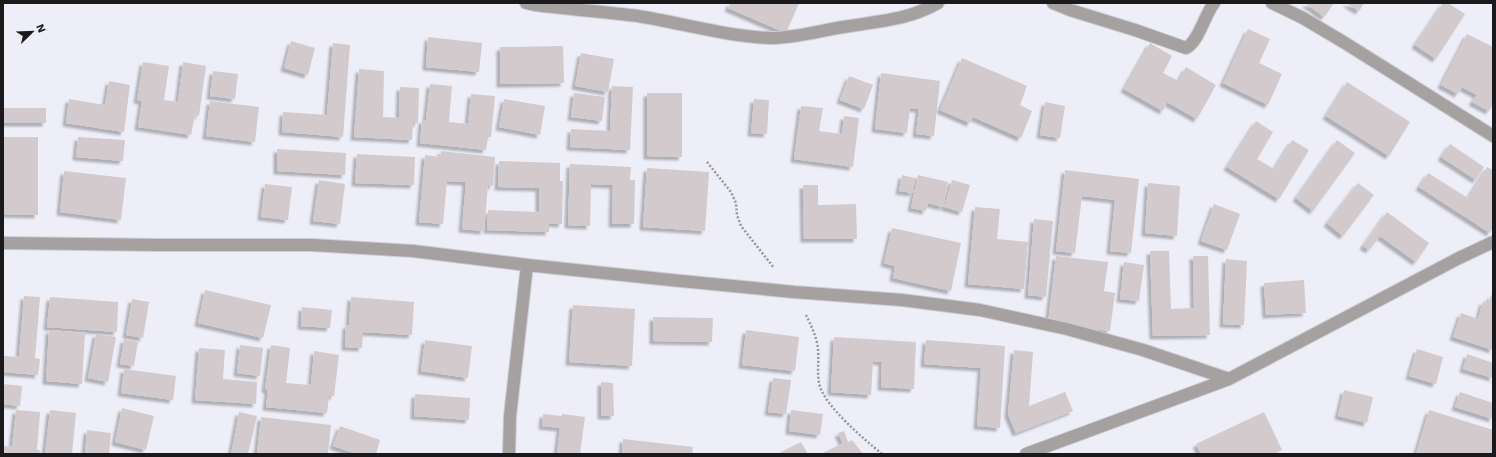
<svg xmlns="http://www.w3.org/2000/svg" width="1496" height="457" font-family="'Work Sans',sans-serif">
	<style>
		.building { fill: #d3cacd; filter: url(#shadow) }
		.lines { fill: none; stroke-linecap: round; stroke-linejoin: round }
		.minor-casing { stroke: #cbccd4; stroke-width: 14 }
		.path { stroke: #95969c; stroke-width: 2.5; stroke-dasharray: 2 2; stroke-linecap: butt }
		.minor { stroke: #a5a1a0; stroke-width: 12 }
	</style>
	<defs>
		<filter id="shadow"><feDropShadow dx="-3.5" dy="3.5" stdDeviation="1" flood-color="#0004"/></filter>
	</defs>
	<rect width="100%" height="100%" fill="#edeef7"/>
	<path class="building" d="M730,3H799L786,33L728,8Z
		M1305,3H1334L1324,17Z
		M1346,3H1364L1359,11Z
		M1443,3H1448L1465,14L1436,59L1415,45Z
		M1248,29L1270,39L1259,63L1282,74L1268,105L1223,83Z
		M1467,34L1493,47V104L1489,111L1472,102L1477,95L1462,87L1458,94L1441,85Z
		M428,37L482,43L479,72L426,67Z
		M291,41L315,48L308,75L284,68Z
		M333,43L350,45L343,137L282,132L283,112L327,115Z
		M1150,43L1172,56L1163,73L1179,81L1186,67L1216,85L1197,119L1167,102L1163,111L1124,89Z
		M563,46L564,83L500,84V47Z
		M581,53L614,59L608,92L575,86Z
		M962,58L1027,86L1020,105L1032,111L1021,138L973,117L970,123L940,110Z
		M143,62L169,66L164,100L178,102L183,62L206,66L199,116L195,115L191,135L138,127L142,101L137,100Z
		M359,69L384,71L383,117L399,118L400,87L419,88L418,123H413L412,140L354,137Z
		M213,71L238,74L235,99L210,96Z
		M881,73L940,81L934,136L916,134L919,109L910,108L907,133L875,129Z
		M849,76L873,85L864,109L840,100Z
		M109,81L130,85L124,132L66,123L69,99L105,105Z
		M1347,82L1410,122L1389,156L1326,116Z
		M430,84L452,86L449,122L468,124L471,94L495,96L491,137H488L486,150L420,143L422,120H426Z
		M612,86L633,87L630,150L570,147L571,129L610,131Z
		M574,93L605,97L602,121L571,117Z
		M647,93H682V157L647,156Z
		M504,99L545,106L540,135L499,127Z
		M754,99L769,100L767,134L751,133Z
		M210,101L259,107L255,142L206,136Z
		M1045,102L1065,106L1060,138L1040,135Z
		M801,106L823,108L819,131L842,134L844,116L859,118L853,167L794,159Z
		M3,108H46V123H3Z
		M1256,121L1273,132L1257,159L1274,169L1292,140L1309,150L1279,199L1227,167Z
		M3,137H38V215L3,214Z
		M78,137L125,140L123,161L76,157Z
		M1337,140L1355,153L1313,211L1296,198Z
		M1450,144L1484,167L1476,180L1441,157Z
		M277,149L346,153L345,175L277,171Z
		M441,151L495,157L493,186L488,185L484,231L462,229L466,182L447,181L443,224L419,222L425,155L440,157Z
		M357,154L415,157L414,185L355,183Z
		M499,161L560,163V181H563L562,224L549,223V232L487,230L488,210L539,212V188L498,187Z
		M570,164L631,167L630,180H635L634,224H612L613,185L591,184L590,226L568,225Z
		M1487,167L1493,170V227L1490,233L1419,187L1428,173L1468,198Z
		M647,168L709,172L705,231L643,227Z
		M1065,170L1139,179L1131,253L1110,251L1115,200L1082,196L1075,253L1056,251Z
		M64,171L126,178L121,220L60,212Z
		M902,175L915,178L913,193L899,191Z
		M918,175L948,182L943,207L928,203L926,211L911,208Z
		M319,180L345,184L340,224L313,221Z
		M952,180L970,185L962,212L944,207Z
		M1148,183L1180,186L1177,236L1145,233Z
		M1358,183L1374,195L1343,236L1327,223Z
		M265,184L292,187L288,220L261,217Z
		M803,185H818V205L856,204L857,239H804Z
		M1214,204L1240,214L1227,250L1201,241Z
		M975,207L1000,209L997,239L1028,242L1024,289L968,284Z
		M1387,212L1429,243L1416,262L1380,236L1369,250L1363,246Z
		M1034,219L1053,221L1046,297L1028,295Z
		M892,228L961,243L951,291L893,278L895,266L884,263Z
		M1150,251H1169L1171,309L1194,308L1193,256H1208L1210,335L1153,336Z
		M1056,256L1108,262L1104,291L1115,293L1110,331L1048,323Z
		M1226,259L1247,261L1244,325L1223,324Z
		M1124,262L1144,265L1139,301L1120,299Z
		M1304,280L1306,313L1266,315L1264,283Z
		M205,290L271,305L263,338L198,323Z
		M1491,295L1493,296V350L1453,337L1461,313L1478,319L1483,301L1488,303Z
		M24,296L40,297L35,358L40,359L38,375L3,372V356L19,357Z
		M50,297L118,302L117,332L47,327Z
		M351,297L414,302L412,335L363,332L362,348L345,347L346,325H349Z
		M132,299L149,302L143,338L126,335Z
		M573,305L635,309L632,366L569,362Z
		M302,307L332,310L330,328L301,326Z
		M653,317L713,318L712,342L653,341Z
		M49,330L85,333L82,384L46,381Z
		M746,330L799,337L795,371L742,365Z
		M96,334L116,337L108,382L88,378Z
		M834,337L916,342L914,389L881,387L882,362L873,361L871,395L831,392Z
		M124,339L138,342L134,366L120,364Z
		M425,340L472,346L468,378L421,371Z
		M926,340L1005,346L1000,428L977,426L981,368L924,364Z
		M240,345L263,348L260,376L237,373Z
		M271,345L290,348L286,383L311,385L314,351L339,355L334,396H329L327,413L266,407L268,390L265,389Z
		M199,348L225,350L223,379L257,382L256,404L195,400Z
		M1417,349L1443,357L1436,384L1409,376Z
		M1014,350L1033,352L1029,406L1065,392L1073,411L1016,433L1008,414Z
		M1467,354L1493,363V378L1463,369Z
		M124,369L176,376L173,400L121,393Z
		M773,378L791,380L786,414L768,412Z
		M601,382L613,383L614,416H601Z
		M3,384L22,386L20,406L3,404Z
		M1344,390L1373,397L1367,423L1338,416Z
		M1460,392L1493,403V419L1455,407Z
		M415,394L470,398L469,420L414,416Z
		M122,408L154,416L146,450L115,442Z
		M16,410L40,412L37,450H40L39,454H3V446L12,447Z
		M50,410L76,413L72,454H45Z
		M791,410L823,414L820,435L789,431Z
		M1429,410L1493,430V454H1416Z
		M239,412L257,416L248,454H231Z
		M1264,412L1282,450L1273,454H1201L1196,444Z
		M543,414L562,416V414L585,417L580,454H557L560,428L542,426Z
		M261,417L331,425L328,454H257Z
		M340,426L380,440L376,454H357L333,446Z
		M87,430L111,433L109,454H85Z
		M844,431L848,442L852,440L863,454H821L843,443L838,433Z
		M623,439L693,447L692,454H622Z
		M801,442L808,454H777Z"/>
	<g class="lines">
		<defs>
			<path id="minor" d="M526,3L535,5C569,9 603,12 638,16C681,23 725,36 769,38C793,39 826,29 850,26C882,21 910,19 938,3
				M1053,3L1070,10L1135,30L1186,48C1199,41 1204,16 1214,3
				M1272,3L1303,18L1345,43L1493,136
				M3,243L159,245H312L413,251L527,265L671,280L794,292L902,300L980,310L1067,329L1143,350L1229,379
				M509,454L510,416L527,265
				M1026,454L1229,379L1459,258L1493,242"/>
		</defs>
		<use href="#minor" class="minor-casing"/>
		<path class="path" d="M707,162L731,192L736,203L737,215L741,226L774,268
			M806,315C811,325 817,338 818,349C819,361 817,372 819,383C823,405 864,439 882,454"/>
		<use href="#minor" class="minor"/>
	</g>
	<rect width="1496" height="457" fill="none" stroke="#1a1a1d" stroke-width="8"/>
	<g transform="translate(32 32) rotate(67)" stroke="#edeef7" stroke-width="3" paint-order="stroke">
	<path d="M0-3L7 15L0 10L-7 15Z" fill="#1a1a1d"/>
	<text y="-6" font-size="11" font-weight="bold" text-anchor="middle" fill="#1a1a1d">N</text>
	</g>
</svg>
